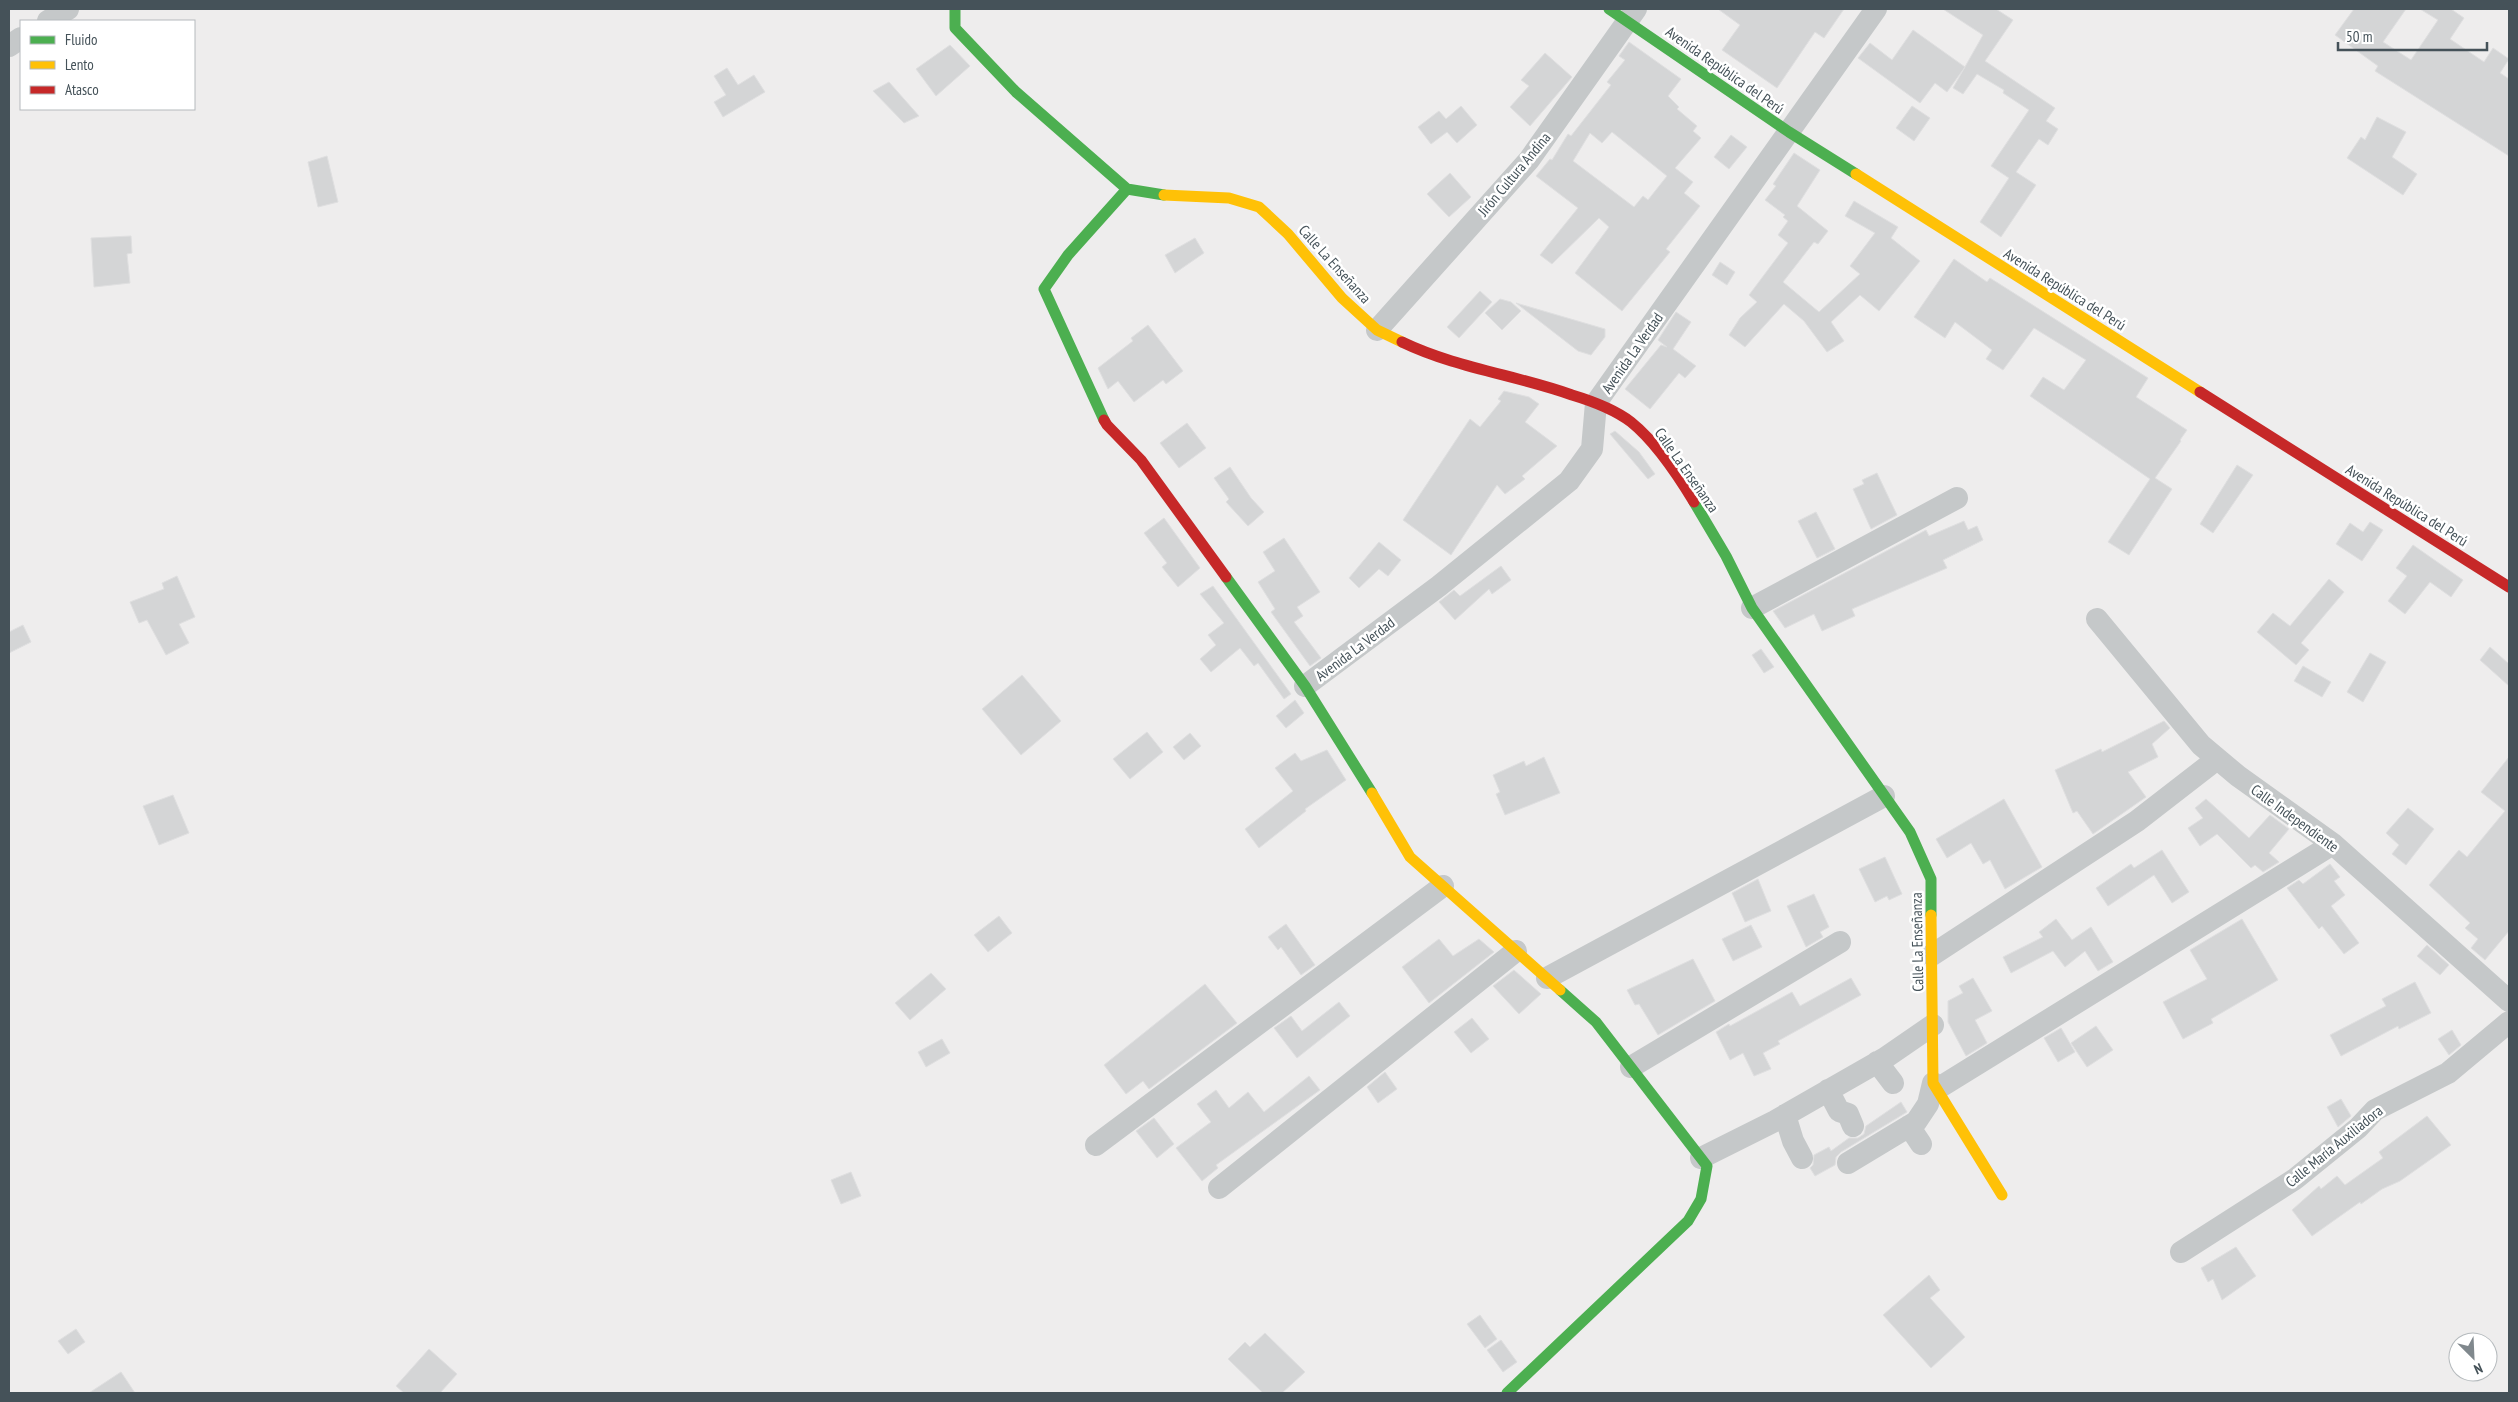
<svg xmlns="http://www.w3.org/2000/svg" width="2518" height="1402" font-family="'PT Sans Narrow',sans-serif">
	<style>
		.building { fill: #d4d5d6; stroke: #dfdfe0; fill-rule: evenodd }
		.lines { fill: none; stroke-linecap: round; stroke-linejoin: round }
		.street { stroke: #c5c8c9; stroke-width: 22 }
		.fast { stroke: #4caf50; stroke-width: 11 }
		.slow { stroke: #ffc107; stroke-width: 11 }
		.jam { stroke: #c62828; stroke-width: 11 }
		.labels { text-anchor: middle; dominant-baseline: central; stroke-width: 5; stroke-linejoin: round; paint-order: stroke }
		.street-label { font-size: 15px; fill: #455259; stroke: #fff }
	</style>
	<rect width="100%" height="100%" fill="#eeeded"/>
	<path class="building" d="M1718,9H1844L1824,38L1815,32L1777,88L1722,50L1740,25Z
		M1943,9H1996L2013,20L1985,61L2055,108L2046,121L2058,129L2048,145L2039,139L2016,172L2036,185L2001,237L1980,222L2009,178L1991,166L2029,110L2003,93L2004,90L1977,74L1963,94L1953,88L1983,35Z
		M2354,9H2406L2383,42L2411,60L2438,20L2420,9H2451L2464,18L2450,39L2484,62L2493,48L2509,59L2500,73L2509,79V156L2375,71L2378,66L2335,35Z
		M1913,30L1965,67L1947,92L1935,83L1920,103L1858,58L1870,43L1892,60Z
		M1629,42L1681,79L1668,96L1679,107L1677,109L1697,126L1693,131L1701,138L1675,168L1693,182L1684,193L1700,206L1666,249L1670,252L1622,311L1575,273L1609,227L1599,218L1552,264L1540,255L1578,208L1536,176L1550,159L1552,160L1568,134L1571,136L1611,85L1607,82L1625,60L1619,56ZM1612,132L1667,176L1648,200L1643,196L1634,207L1573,161L1590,133L1602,143Z
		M950,45L970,66L936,96L916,69Z
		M1545,53L1572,77L1530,126L1510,107L1529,86L1521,80Z
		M727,68L738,85L754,75L765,92L723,117L714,102L726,95L714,76Z
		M889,82L919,116L904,123L873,91Z
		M1461,106L1477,125L1457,143L1447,132L1431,144L1418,127L1439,111L1446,119Z
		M1912,106L1930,118L1914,141L1896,128Z
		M2377,117L2406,132L2392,157L2417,174L2403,195L2347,158L2361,137L2365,140Z
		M1731,135L1747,147L1729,169L1714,157Z
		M1794,153L1820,170L1797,206L1828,231L1818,244L1814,242L1783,282L1819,312L1860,274L1850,266L1875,233L1845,216L1854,201L1898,227L1891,238L1920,261L1879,311L1860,295L1831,322L1844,341L1827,352L1804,321L1784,304L1745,347L1729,335L1740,318L1757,302L1749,295L1788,243L1778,235L1788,221L1783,217L1785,215L1765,200L1776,186L1773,184Z
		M327,156L338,202L318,207L308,162Z
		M1450,173L1471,197L1449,217L1427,194Z
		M131,236L132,253L127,254L130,283L94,287L91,238Z
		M1195,238L1204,253L1175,273L1165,255Z
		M1954,259L1987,282L1990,278L2148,378L2136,397L2187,430L2180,440L2181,441L2155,478L2172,489L2129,555L2108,542L2150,479L2030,396L2043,377L2064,390L2086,360L2034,328L2003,370L1986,359L1992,350L1955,322L1945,338L1914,317Z
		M1720,262L1735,272L1727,285L1712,275Z
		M1480,291L1492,302L1459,338L1447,327Z
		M1500,299L1511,302L1521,311L1502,330L1485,313Z
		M1516,303L1605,329V337L1591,355L1578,351Z
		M1676,312L1691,322L1673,349L1696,366L1685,378L1679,373L1650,409L1625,389L1661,345L1667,347L1658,340Z
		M1148,325L1183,371L1166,384L1163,380L1134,402L1118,381L1108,389L1098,368L1133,341L1131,338Z
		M1504,391L1529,397L1539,404L1525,422L1557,446L1522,476L1525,479L1505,494L1497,485L1451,555L1403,520L1470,419L1480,427L1501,401L1498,399Z
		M1187,423L1206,448L1179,468L1160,443Z
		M1615,431L1639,452L1655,474L1648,479L1610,434Z
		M2237,465L2253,475L2213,533L2200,524Z
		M1230,467L1251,498L1264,512L1248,526L1226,502L1229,499L1214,478Z
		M1877,473L1897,515L1871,529L1853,489L1864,484L1862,480Z
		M1816,512L1835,549L1817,558L1798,521Z
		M1164,518L1200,568L1178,587L1162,567L1167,563L1144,533Z
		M1964,521L1968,530L1977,526L1983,540L1943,560L1947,568L1852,609L1855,616L1822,631L1814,614L1785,628L1773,611L1926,530L1929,536Z
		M2370,522L2383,530L2362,561L2336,544L2350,523L2363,532Z
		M1284,538L1320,592L1297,607L1303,616L1294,622L1321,658L1310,666L1271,612L1275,609L1258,582L1275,571L1263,552Z
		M1379,542L1401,560L1388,576L1379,569L1359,588L1349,578Z
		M2413,545L2463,580L2451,597L2430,582L2405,614L2388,601L2407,576L2396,568Z
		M1501,566L1511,580L1492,594L1489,589L1455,620L1439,602L1454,590L1460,596Z
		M177,576L195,617L179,624L189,643L166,655L147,620L139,623L130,602L164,589L162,583Z
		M2329,579L2344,592L2301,643L2309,650L2296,665L2257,632L2273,613L2290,626Z
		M1213,586L1291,694L1284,699L1258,663L1254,666L1240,648L1211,672L1200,659L1216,645L1208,635L1224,623L1200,594Z
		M23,625L31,642L9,653V632Z
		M2490,647L2509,664V686L2480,660Z
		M1761,649L1774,667L1764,673L1752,655Z
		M2370,653L2386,662L2363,702L2347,692Z
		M2303,666L2331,682L2322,697L2294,681Z
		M1022,675L1061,721L1021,755L982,709Z
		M1295,700L1304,713L1286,728L1276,716Z
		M2164,721L2170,728L2152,744L2158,757L2128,772L2146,797L2093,834L2077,811L2073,813L2055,770L2101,749L2102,752Z
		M1147,732L1163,752L1130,779L1113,759Z
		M1190,733L1201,746L1184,760L1173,747Z
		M1327,750L1346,780L1305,809L1306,811L1259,848L1245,829L1293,791L1275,768L1295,753L1301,761Z
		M1544,757L1560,793L1505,815L1496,794L1500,792L1493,775L1524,761L1526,766Z
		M2509,757V931L2485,960L2471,948L2478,939L2465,928L2470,923L2429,885L2459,850L2467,857L2505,811L2481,792Z
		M173,795L189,833L159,845L143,806Z
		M2004,799L2042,867L2005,889L1990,860L1983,864L1971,843L1947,858L1936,839Z
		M2206,799L2249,838L2270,815L2289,829L2269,853L2279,862L2263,872L2255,865L2251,868L2217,834L2200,846L2188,828L2203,818L2195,808Z
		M2408,808L2434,829L2406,865L2392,854L2399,845L2386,833Z
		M2162,850L2189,892L2172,903L2154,875L2108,906L2096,888L2131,864L2134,868Z
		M1885,857L1902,894L1889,900L1887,896L1875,902L1859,869Z
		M2330,864L2340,877L2334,881L2345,895L2331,906L2359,943L2344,954L2322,926L2319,929L2287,888L2299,880L2303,884Z
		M1758,879L1771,911L1745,922L1732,893Z
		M1814,894L1829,927L1820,932L1823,937L1806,947L1787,906Z
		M999,916L1012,933L988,952L974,935Z
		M2056,919L2072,940L2091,927L2113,962L2098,971L2085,951L2065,967L2053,951L2011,973L2003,957L2043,937L2039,932Z
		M2242,919L2278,980L2211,1019L2213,1023L2183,1039L2163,1002L2207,979L2190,950Z
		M1286,924L1315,965L1301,975L1281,947L1278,950L1268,937Z
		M1751,925L1762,947L1733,961L1722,939Z
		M1439,939L1453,956L1479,939L1494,952L1429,1003L1402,967Z
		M2427,945L2449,965L2440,975L2417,956Z
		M1693,959L1715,1001L1658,1035L1639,1004L1635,1005L1627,990Z
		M1514,970L1541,994L1519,1014L1493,986Z
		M931,973L946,989L910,1020L895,1003Z
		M1851,978L1861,995L1778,1041L1780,1044L1763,1053L1771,1069L1754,1076L1743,1053L1730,1060L1716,1032L1729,1024L1730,1026L1792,992L1800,1006Z
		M1973,978L1992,1011L1975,1020L1987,1043L1966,1056L1948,1022V1001L1963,993L1959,986Z
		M2415,982L2431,1013L2399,1029L2398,1026L2341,1056L2330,1035L2386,1006L2382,999Z
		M1205,984L1237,1023L1149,1089L1143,1081L1126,1094L1104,1065Z
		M1339,1002L1350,1016L1297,1058L1274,1028L1291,1016L1302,1031Z
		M1472,1018L1489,1039L1471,1053L1454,1032Z
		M2096,1026L2113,1050L2087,1067L2071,1043Z
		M2061,1028L2075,1052L2058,1062L2044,1038Z
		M2452,1030L2461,1045L2449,1055L2438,1039Z
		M942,1039L950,1053L926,1067L918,1052Z
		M1385,1072L1397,1089L1378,1103L1367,1087Z
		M1309,1076L1320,1090L1216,1165L1218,1168L1202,1181L1176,1148L1211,1122L1197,1104L1216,1090L1229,1108L1248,1092L1264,1112Z
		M2341,1099L2351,1116L2338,1127L2327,1107Z
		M1901,1102L1907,1112L1841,1152L1836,1157L1835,1165L1815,1176L1810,1168L1813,1165L1814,1155L1829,1147L1831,1151L1849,1138H1858L1864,1134L1866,1126Z
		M2427,1116L2451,1145L2400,1181L2382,1189L2361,1204L2360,1202L2312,1236L2292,1210L2319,1186L2321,1189L2337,1176L2345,1185L2383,1158L2379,1152Z
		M1154,1118L1174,1144L1157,1158L1136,1131Z
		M851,1172L861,1196L841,1204L831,1180Z
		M2236,1247L2256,1276L2222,1300L2213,1279L2208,1282L2201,1268Z
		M1929,1275L1940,1290L1930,1298L1965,1337L1931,1368L1883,1315Z
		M1480,1315L1497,1339L1485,1348L1467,1324Z
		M76,1329L85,1342L68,1354L58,1341Z
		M1265,1333L1305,1372L1282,1393H1263L1228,1359L1245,1342L1250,1347Z
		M1501,1340L1517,1362L1503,1372L1487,1350Z
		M429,1349L457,1374L440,1393H404L396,1386Z
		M121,1372L135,1393H89Z"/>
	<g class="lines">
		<path class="street" d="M48,21L68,9
			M9,46L21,38
			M1377,330L1529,160L1636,9
			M1752,608L1957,498
			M2097,619L2201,745L2238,776L2333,844L2509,1001
			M1305,686L1439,586L1569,481L1592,449L1596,403L1876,9
			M1932,955L2137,821L2217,759
			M1547,978L1884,796
			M1877,1062L1893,1083
			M1631,1067L1840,942
			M1937,1089L2333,844
			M1828,1090L1839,1111L1848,1114L1853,1126
			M1785,1115L1793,1141L1802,1158
			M1909,1126L1921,1144
			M1096,1145L1443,886
			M1701,1158L1775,1121L1885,1058L1933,1025
			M1848,1163L1916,1122L1928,1104L1933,1083
			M1219,1188L1516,951
			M2181,1252L2295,1179L2358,1128L2375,1110L2448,1073L2509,1022"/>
		<path class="fast" d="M955,9V28L1016,92L1127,189L1164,195
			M1609,9L1789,132L1856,174
			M1104,420L1044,289L1068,255L1127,189
			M1694,502L1726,556L1752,608L1910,832L1931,879V915
			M1226,577L1305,686L1372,793
			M1507,1393L1688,1221L1701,1199L1707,1166L1596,1022L1560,990"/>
		<path class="slow" d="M1856,174L2200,392
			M1164,195L1229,198L1259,207L1288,234L1342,298L1377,330L1402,342
			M1372,793L1410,857L1560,990
			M1931,915L1933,1083L2002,1195"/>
		<path class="jam" d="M1402,342C1456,368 1516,375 1572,395C1592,401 1614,409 1631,422C1656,442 1677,474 1694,502
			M2200,392L2509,587
			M1104,420L1107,425L1141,460L1226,577"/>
	</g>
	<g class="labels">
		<g class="street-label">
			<text transform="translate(1725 70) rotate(35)">Avenida República del Perú</text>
			<text transform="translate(1514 174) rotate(-50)">Jirón Cultura Andina</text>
			<text transform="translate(1335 264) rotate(48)">Calle La Enseñanza</text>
			<text transform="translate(2065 289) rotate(32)">Avenida República del Perú</text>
			<text transform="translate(1632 353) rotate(-55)">Avenida La Verdad</text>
			<text transform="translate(1687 470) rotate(55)">Calle La Enseñanza</text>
			<text transform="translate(2407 505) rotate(32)">Avenida República del Perú</text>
			<text transform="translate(1355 649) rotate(-37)">Avenida La Verdad</text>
			<text transform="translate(2295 818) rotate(36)">Calle Independiente</text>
			<text transform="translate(1917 942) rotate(-91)">Calle La Enseñanza</text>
			<text transform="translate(2334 1146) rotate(-39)">Calle María Auxiliadora</text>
		</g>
	</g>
	<rect width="2518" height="1402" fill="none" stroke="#455259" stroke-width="20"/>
	<rect x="20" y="20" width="175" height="90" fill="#ffffff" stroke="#b5babd"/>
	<rect x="30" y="36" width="25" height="8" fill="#4caf50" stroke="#b5babd"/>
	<text x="65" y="45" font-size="15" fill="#455259">Fluido</text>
	<rect x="30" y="61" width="25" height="8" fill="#ffc107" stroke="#b5babd"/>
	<text x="65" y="70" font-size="15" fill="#455259">Lento</text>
	<rect x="30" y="86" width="25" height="8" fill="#c62828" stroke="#b5babd"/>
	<text x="65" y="95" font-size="15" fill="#455259">Atasco</text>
	<g transform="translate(2473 1357) rotate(156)"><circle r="24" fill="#ffffff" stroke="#b5babd"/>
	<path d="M0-4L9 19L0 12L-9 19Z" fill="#80888d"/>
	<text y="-8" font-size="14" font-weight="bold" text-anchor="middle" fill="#455259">N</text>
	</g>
	<path d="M2338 42v8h149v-8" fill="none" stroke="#455259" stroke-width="2.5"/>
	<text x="2346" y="42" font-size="15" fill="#455259" stroke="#ffffff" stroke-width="4" paint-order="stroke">50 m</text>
</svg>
